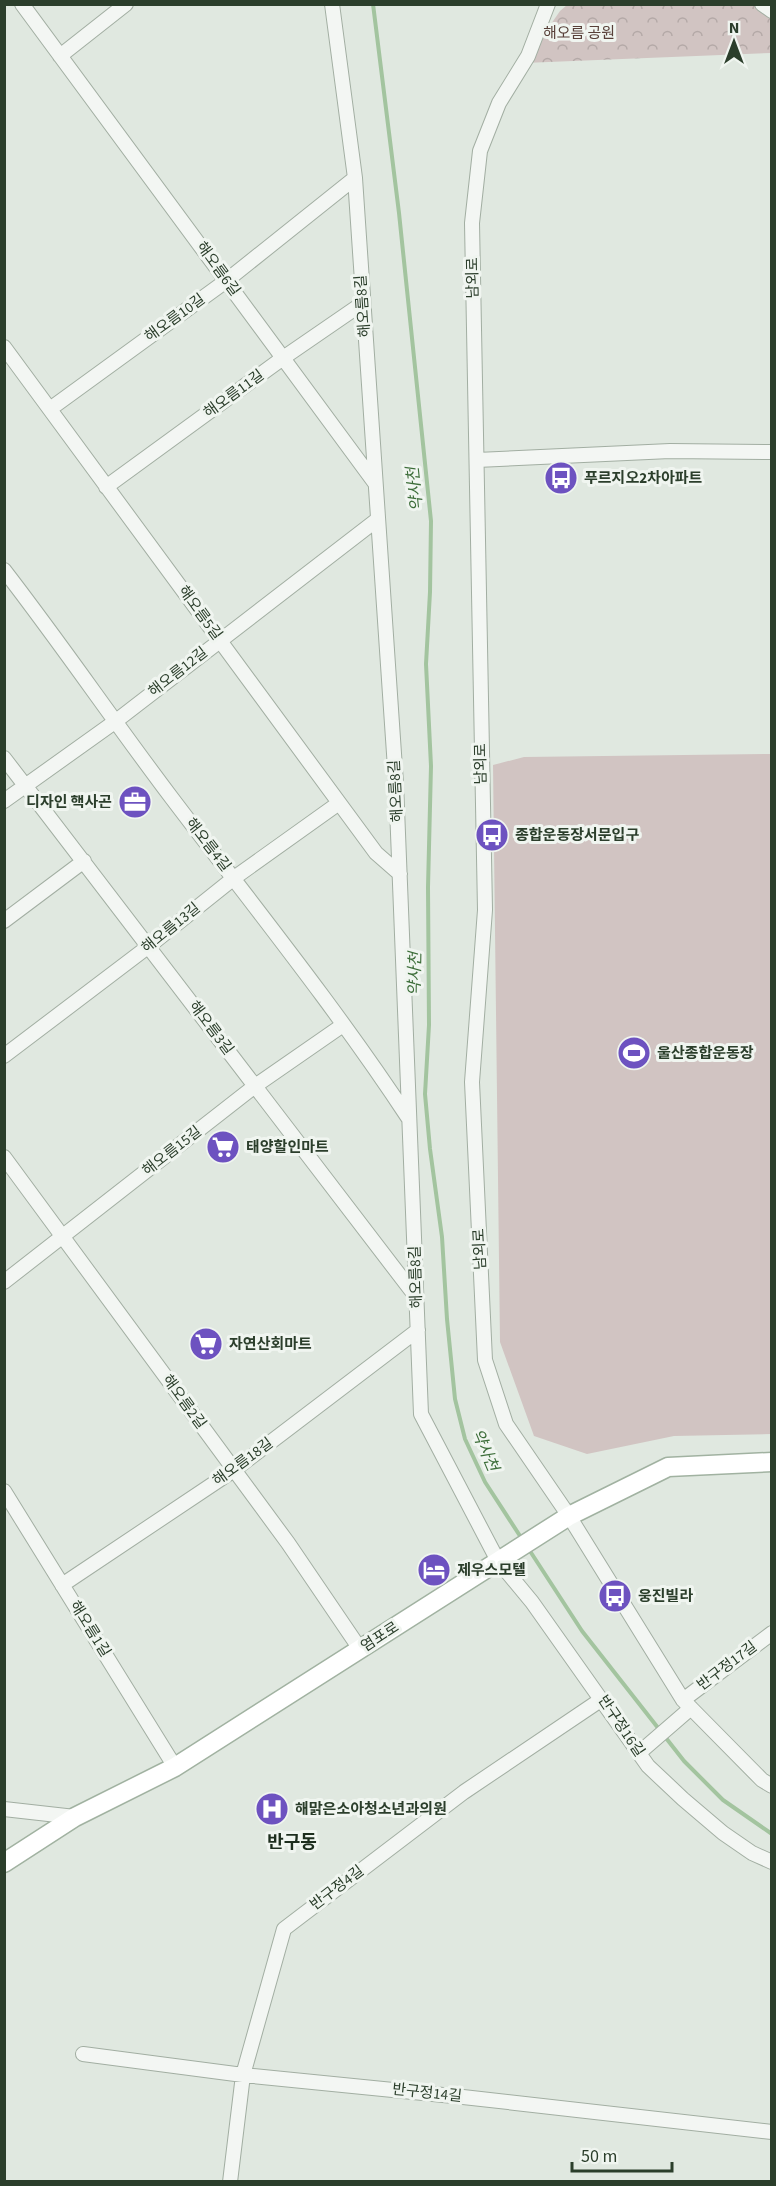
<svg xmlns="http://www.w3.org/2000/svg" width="776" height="2186" font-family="'Source Sans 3','Noto Sans KR',sans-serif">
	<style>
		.grass { fill: #d1c4c2 }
		.forest { fill: url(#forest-crowns) }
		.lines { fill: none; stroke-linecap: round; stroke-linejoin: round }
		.stream { stroke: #a3c49f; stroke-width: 4 }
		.minor-casing { stroke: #a2aea2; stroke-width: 16 }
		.major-casing { stroke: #a1b2a1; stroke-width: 21 }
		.minor { stroke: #f3f6f3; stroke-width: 14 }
		.major { stroke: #fff; stroke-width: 18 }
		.labels { text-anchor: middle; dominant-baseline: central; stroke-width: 6; stroke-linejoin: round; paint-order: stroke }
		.park-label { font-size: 15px; fill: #584039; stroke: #f0f5f0 }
		.street-label { font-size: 15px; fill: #2b3e2b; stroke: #f0f5f0 }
		.poi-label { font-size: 15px; font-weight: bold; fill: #2b3e2b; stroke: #f0f5f0; text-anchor: start }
		.water-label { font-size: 16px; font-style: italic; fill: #3c6d39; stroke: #f0f5f0 }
		.quarter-label { font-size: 18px; font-weight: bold; fill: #1d2e1e; stroke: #f0f5f0 }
	</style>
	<defs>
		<pattern id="forest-crowns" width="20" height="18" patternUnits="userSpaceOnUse" patternTransform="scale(1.5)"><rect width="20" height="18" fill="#d1c4c2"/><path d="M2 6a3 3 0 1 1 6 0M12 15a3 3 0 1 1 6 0" fill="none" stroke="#b4a9a7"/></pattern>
	</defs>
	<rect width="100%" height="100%" fill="#e0e8e0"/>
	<path class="grass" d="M771,754V1434L674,1436L587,1454L534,1436L500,1342L493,765L524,757Z"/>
	<path class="forest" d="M763,4L771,10V53L524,63L560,11L567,5Z"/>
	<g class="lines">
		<path class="stream" d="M373,4L399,213L431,521L430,592L426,664L431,766L428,887L429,1025L425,1094L430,1149L442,1237L447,1319L455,1399L465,1439L485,1482L522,1539
			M528,1548L582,1631L684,1761L723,1800L772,1834"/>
		<defs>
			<path id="minor" d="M22,4L375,483
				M332,4L355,178L396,783L421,1414L498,1561L532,1602L648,1766L683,1799L723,1833L752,1853L772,1862
				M548,4L528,56L499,103L480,151L472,223L485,910L472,1082L485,1360L506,1424L569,1516L683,1700L762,1780L772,1786
				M762,4L772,11
				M60,56L126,4
				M4,347L376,853L400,874
				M50,409L226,281L355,178
				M477,460L670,451L772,452
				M106,487L283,358L363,303
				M4,570C62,645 115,723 171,797C252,904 336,1008 409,1119
				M4,758L417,1298
				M4,801L116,721L378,519
				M4,921L84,861
				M4,1056L149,946L234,878L339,803
				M4,1157L288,1543L360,1649
				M4,1282L255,1086L343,1025
				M4,1491L175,1767
				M62,1585L234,1470L418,1330
				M683,1700L772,1633
				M639,1753L691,1708
				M4,1809L75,1817
				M83,2054L243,2075L463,2097L772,2132
				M230,2182L243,2075L284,1929L464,1792L602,1699"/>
			<path id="major" d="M4,1863L75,1817L175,1767L569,1516L668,1467L772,1462"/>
		</defs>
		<use href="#minor" class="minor-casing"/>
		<use href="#major" class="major-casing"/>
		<use href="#minor" class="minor"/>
		<use href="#major" class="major"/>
	</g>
	<defs>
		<symbol id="bus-disc" viewBox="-11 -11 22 22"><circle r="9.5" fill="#6d52c0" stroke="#f0f5f0"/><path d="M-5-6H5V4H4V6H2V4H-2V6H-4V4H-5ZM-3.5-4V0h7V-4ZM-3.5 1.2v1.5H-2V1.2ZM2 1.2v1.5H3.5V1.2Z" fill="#fff"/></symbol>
		<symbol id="office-disc" viewBox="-11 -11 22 22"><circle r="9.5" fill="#6d52c0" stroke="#f0f5f0"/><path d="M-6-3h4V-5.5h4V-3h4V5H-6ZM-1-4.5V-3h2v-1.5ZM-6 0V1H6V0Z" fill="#fff"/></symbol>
		<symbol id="stadium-disc" viewBox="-11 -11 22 22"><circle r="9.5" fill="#6d52c0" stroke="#f0f5f0"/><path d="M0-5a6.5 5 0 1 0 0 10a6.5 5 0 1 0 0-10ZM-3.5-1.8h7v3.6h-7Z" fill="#fff"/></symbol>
		<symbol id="supermarket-disc" viewBox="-11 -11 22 22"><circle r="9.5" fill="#6d52c0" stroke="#f0f5f0"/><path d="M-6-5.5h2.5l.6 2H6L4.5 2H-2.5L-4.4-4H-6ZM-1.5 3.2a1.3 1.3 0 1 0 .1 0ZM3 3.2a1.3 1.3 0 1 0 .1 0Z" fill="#fff"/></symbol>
		<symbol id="hotel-disc" viewBox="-11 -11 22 22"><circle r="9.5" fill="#6d52c0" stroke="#f0f5f0"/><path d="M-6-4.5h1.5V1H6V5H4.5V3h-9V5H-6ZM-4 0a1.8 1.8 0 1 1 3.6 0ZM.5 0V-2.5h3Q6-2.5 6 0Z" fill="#fff"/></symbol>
		<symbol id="hospital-disc" viewBox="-11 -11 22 22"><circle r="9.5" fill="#6d52c0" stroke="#f0f5f0"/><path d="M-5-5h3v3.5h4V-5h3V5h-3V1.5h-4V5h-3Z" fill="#fff"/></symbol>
	</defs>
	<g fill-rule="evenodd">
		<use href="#bus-disc" x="542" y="459" width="38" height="38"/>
		<use href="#office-disc" x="116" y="783" width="38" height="38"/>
		<use href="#bus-disc" x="473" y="816" width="38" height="38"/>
		<use href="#stadium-disc" x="615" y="1034" width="38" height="38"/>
		<use href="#supermarket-disc" x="204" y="1128" width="38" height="38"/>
		<use href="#supermarket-disc" x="187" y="1325" width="38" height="38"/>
		<use href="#hotel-disc" x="415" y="1551" width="38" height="38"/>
		<use href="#bus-disc" x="596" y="1577" width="38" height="38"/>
		<use href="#hospital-disc" x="253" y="1790" width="38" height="38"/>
	</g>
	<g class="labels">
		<g class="park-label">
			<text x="579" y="33">해오름 공원</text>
		</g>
		<g class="street-label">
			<text transform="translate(218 269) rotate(54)">해오름6길</text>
			<text transform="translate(473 278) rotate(-91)">남외로</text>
			<text transform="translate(363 306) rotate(-94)">해오름8길</text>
			<text transform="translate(175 318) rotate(-36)">해오름10길</text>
			<text transform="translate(234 394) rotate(-36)">해오름11길</text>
			<text transform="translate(200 613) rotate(54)">해오름5길</text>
			<text transform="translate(178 672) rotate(-38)">해오름12길</text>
			<text transform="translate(481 764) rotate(-91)">남외로</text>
			<text transform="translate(396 791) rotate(-93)">해오름8길</text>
			<text transform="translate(208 845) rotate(52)">해오름4길</text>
			<text transform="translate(171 928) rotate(-39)">해오름13길</text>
			<text transform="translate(211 1028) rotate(53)">해오름3길</text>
			<text transform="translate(172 1151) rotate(-38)">해오름15길</text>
			<text transform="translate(480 1249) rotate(-93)">남외로</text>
			<text transform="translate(416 1277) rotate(-92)">해오름8길</text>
			<text transform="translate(184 1402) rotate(54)">해오름2길</text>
			<text transform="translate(243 1462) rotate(-36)">해오름18길</text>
			<text transform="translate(90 1629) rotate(58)">해오름1길</text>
			<text transform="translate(380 1637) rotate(-33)">염포로</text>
			<text transform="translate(727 1666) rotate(-37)">반구정17길</text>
			<text transform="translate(621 1726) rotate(56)">반구정16길</text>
			<text transform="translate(337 1888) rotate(-37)">반구정4길</text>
			<text transform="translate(427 2093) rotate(6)">반구정14길</text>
		</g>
		<g class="poi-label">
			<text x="584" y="478">푸르지오2차아파트</text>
			<text x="112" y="802" text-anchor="end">디자인 핵사곤</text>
			<text x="515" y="835">종합운동장서문입구</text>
			<text x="657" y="1053">울산종합운동장</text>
			<text x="246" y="1147">태양할인마트</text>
			<text x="229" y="1344">자연산회마트</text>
			<text x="457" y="1570">제우스모텔</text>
			<text x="638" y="1596">웅진빌라</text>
			<text x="295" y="1809">해맑은소아청소년과의원</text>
		</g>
		<g class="water-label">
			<text transform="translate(415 489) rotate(-96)">약사천</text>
			<text transform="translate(415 974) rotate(-89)">약사천</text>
			<text transform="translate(485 1450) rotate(67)">약사천</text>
		</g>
		<g class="quarter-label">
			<text x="292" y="1842">반구동</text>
		</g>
	</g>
	<rect width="776" height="2186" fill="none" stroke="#2b3e2b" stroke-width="12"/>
	<g transform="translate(734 42)" stroke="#f0f5f0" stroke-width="4.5" paint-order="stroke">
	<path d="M0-4.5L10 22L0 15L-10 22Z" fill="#2b3e2b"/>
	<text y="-9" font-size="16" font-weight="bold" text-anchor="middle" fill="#2b3e2b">N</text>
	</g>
	<path d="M572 2162v9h100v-9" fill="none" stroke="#2b3e2b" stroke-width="3"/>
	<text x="581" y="2162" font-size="18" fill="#2b3e2b" stroke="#f0f5f0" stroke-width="4.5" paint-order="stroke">50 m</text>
</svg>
